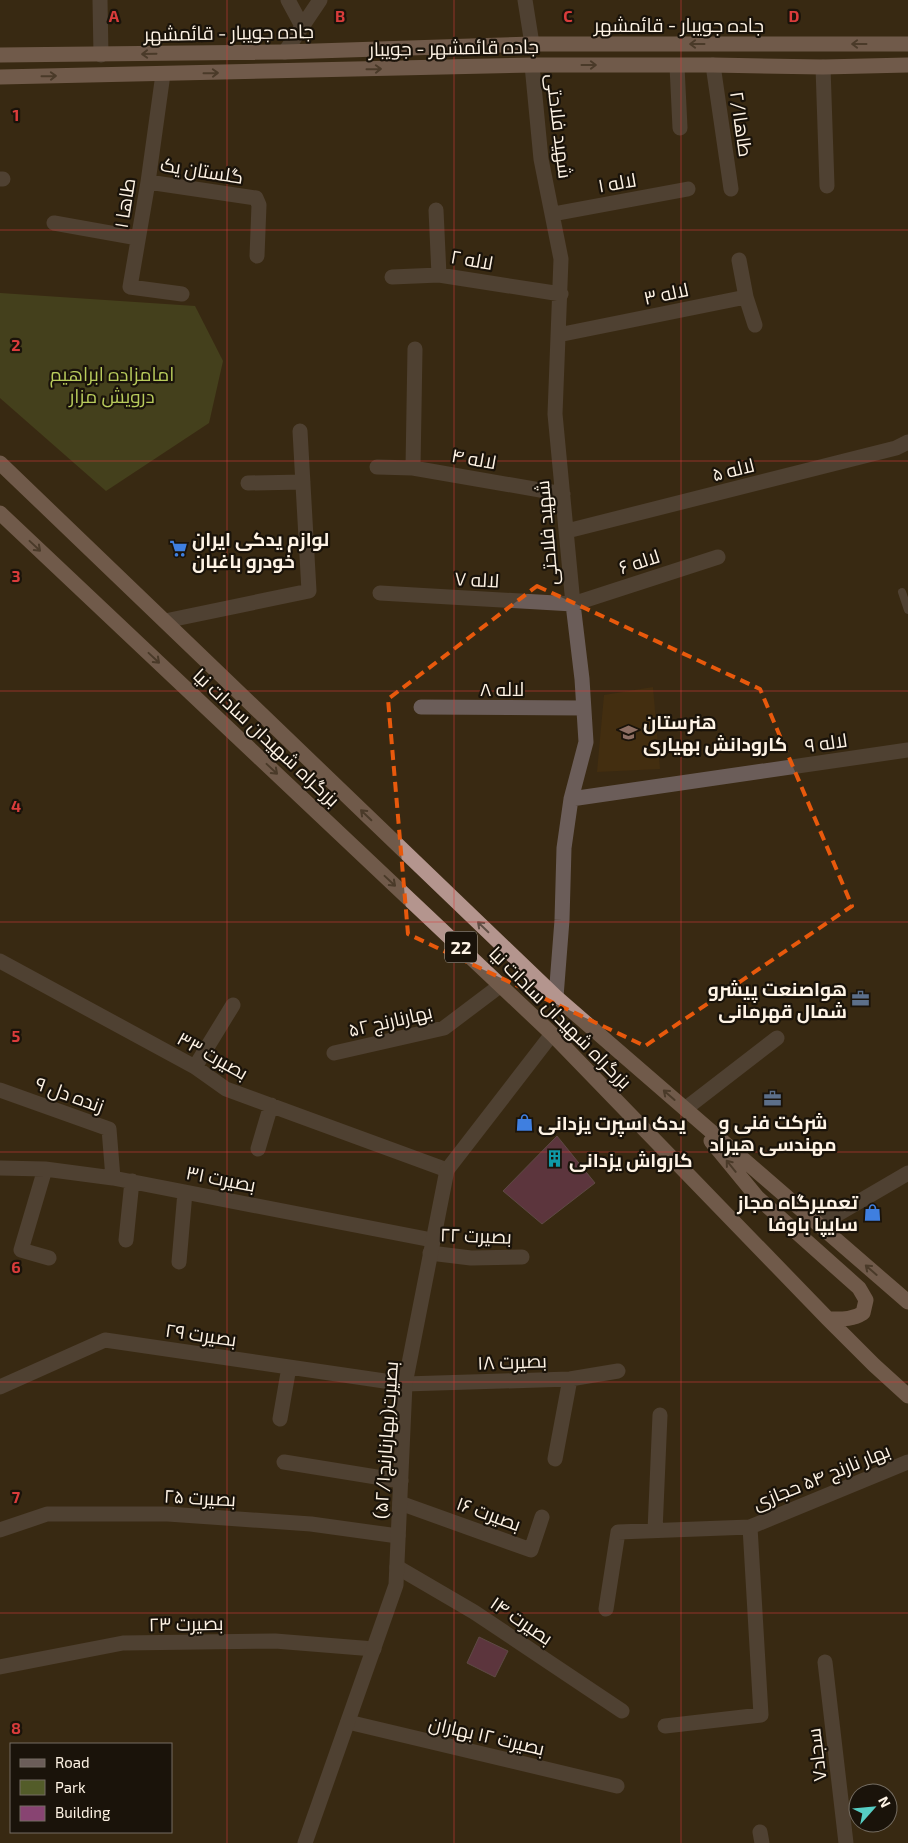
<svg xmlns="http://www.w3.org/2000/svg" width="908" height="1843" font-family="'Exo 2',Cairo,sans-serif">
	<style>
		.built { fill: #432e10 }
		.green { fill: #535c29 }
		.building { fill: #884472; stroke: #8b6f80 }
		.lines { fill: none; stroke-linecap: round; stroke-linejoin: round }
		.service { stroke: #6b5d59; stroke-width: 8 }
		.minor { stroke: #6b5d59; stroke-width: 15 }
		.tertiary { stroke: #6b5d59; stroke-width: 15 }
		.trunk { stroke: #b4958e; stroke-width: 15 }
		.oneway { stroke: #5f4e45 }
		.marked { fill: none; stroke: #e8590c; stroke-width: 4; stroke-dasharray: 10 6; stroke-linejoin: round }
		.grid { fill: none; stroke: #da3c3b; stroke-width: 1; stroke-opacity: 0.55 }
		.labels { text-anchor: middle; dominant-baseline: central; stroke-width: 4.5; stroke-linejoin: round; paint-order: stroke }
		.shield { fill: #1a130a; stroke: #bab0a3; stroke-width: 1 }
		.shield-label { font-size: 18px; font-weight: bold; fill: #fef3e5 }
		.street-label { font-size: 19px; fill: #fef3e5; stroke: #1a130a }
		.park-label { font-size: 19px; fill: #b9cc5c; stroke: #1a130a }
		.poi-label { font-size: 19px; font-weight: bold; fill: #fef3e5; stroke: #1a130a; text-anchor: start }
		.grid-label { font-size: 16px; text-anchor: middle; font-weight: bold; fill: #da3c3b; stroke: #1a130a; stroke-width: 4.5; stroke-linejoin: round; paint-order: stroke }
	</style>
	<rect width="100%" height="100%" fill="#392912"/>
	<path class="built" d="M653,687L660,769L597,772L604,695Z"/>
	<path class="green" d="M0,293L195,306L223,361L209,423L106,491L0,398Z"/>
	<path class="building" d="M557,1136L595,1183L542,1224L503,1191Z
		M479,1637L508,1651L495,1677L467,1663Z"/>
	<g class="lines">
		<path class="service" d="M902,592L908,610"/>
		<path class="minor" d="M100,0L101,55
			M288,0L302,26
			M525,0L532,44
			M285,52L320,0
			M532,65L541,159L561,259L555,414L573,604L582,679L586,742L571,799L564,848L562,920L556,997
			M713,65L731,189
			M677,66L680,128
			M823,67L827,186
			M163,74L148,182L130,287L182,294
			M0,179H3
			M148,182L256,198L259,205L257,256
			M436,210L439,275L561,294
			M553,214L688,189
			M54,223L138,238
			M392,277L439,275
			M746,297L755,325
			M558,335L746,297L739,260
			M377,467L413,468L563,494
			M413,468L415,349
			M248,483L303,482
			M567,531L896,448L908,442
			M380,593L573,604L718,557
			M165,621L309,591L300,431
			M421,707L584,708
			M571,799L908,750
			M0,961L195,1067L226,1089L447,1170
			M334,1053L444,1028L501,985
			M195,1067L233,1005
			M0,1090L109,1129L113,1178
			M685,1109L777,1038
			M258,1149L271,1105
			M0,1168L45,1169L113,1178L432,1240
			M45,1169L21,1250L49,1258
			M819,1225L908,1173
			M126,1240L132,1181
			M430,1253L471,1258L522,1257
			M179,1262L185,1192
			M0,1387L105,1340L405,1384L570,1379L618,1371
			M280,1419L289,1367
			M555,1459L570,1379
			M284,1462L401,1481
			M400,1503L531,1550L542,1517
			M0,1530L47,1514H168L311,1524L398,1536
			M655,1531L660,1415
			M397,1567L474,1612L622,1711
			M606,1609L618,1532L750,1527L908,1462
			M825,1662L846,1843
			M0,1667L123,1643L275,1641L374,1649
			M348,1722L617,1786
			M665,1726L761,1715L750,1527
			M760,1832L762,1843"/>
		<path class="tertiary" d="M305,1843L396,1585L405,1384L447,1170L552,1034"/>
		<path class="trunk" d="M0,55L285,52L532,44H908
			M0,77L532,65H713L823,67L908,65
			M0,463L556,997L908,1302
			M0,513L552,1034L828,1319L874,1365L908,1396
			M711,1141L757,1197L859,1288L866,1300L863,1313C852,1320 841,1319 828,1319"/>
	</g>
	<defs><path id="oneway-shaft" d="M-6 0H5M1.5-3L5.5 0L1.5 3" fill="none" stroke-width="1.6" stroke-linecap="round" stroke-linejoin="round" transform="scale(1.25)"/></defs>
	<g class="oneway">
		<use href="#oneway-shaft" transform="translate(697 44) rotate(180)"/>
		<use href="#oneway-shaft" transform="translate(859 44) rotate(180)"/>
		<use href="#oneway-shaft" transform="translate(149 54) rotate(179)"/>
		<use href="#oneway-shaft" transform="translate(589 65)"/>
		<use href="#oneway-shaft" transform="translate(374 69) rotate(-1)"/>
		<use href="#oneway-shaft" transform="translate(211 73) rotate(-1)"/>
		<use href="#oneway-shaft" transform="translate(49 76) rotate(-1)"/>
		<use href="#oneway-shaft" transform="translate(35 546) rotate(43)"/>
		<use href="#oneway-shaft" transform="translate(154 658) rotate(43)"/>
		<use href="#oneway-shaft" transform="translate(272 769) rotate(43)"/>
		<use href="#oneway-shaft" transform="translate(366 815) rotate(-136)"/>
		<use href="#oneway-shaft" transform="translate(390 881) rotate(43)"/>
		<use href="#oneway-shaft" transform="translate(483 927) rotate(-136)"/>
		<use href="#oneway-shaft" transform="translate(669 1095) rotate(-139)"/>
		<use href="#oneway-shaft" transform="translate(731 1166) rotate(-129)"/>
		<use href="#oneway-shaft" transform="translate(871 1270) rotate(-139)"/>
	</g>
	<path d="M0 0H908V1843H0ZM537,586L760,689L852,906L645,1046L408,934L388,699Z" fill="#392912" fill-opacity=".55" fill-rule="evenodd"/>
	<path class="marked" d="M537,586L760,689L852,906L645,1046L408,934L388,699Z"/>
	<path class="grid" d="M227,0V1843M454,0V1843M681,0V1843M0,230H908M0,461H908M0,691H908M0,922H908M0,1152H908M0,1382H908M0,1613H908"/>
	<defs>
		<symbol id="supermarket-bare" viewBox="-9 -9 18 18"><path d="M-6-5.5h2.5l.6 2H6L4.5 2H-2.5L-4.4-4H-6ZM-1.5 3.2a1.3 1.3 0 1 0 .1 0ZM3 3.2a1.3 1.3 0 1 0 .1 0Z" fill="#3f7fe0" stroke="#1a130a" stroke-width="2.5" paint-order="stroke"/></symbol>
		<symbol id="school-bare" viewBox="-9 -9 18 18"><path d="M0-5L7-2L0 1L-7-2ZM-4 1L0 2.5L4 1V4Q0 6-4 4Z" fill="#8d6e63" stroke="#1a130a" stroke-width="2.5" paint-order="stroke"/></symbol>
		<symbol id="office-bare" viewBox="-9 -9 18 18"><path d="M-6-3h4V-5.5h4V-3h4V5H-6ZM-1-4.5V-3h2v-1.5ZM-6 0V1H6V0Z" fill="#5c6f8a" stroke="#1a130a" stroke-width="2.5" paint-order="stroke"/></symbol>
		<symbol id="shop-bare" viewBox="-9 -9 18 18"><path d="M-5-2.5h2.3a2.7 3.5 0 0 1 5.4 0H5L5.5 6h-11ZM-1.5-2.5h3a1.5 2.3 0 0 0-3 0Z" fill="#3f7fe0" stroke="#1a130a" stroke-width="2.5" paint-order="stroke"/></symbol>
		<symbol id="building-bare" viewBox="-9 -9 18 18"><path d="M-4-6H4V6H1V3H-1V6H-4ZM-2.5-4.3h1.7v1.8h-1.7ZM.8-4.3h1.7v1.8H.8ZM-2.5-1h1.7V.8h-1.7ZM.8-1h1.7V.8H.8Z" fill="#0f9aa8" stroke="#1a130a" stroke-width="2.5" paint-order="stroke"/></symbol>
	</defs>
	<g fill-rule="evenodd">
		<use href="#supermarket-bare" x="166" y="536" width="25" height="25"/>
		<use href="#school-bare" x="616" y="720" width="25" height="25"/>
		<use href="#office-bare" x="848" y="986" width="25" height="25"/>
		<use href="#office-bare" x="760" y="1086" width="25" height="25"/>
		<use href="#shop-bare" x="512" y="1110" width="25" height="25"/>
		<use href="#building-bare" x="542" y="1146" width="25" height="25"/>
		<use href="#shop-bare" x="860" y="1200" width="25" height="25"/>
	</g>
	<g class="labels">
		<rect class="shield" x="445" y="931.5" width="32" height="31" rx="4"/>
		<g class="shield-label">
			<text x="461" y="947">22</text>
		</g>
		<g class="street-label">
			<text x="679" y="24">جاده جویبار - قائمشهر</text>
			<text transform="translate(229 32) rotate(-1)">جاده جویبار - قائمشهر</text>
			<text transform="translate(454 47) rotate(-1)">جاده قائمشهر - جویبار</text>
			<text transform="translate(742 124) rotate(82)">طاها۲/۱</text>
			<text transform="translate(560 126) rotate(83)">شهید فلاحتی</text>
			<text transform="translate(202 170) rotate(9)">گلستان یک</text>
			<text transform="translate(617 182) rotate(-10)">لاله ۱</text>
			<text transform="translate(124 203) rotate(-81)">طاها ۱</text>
			<text transform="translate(472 259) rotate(10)">لاله ۲</text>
			<text transform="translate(666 293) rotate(-12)">لاله ۳</text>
			<text transform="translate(474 458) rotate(10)">لاله ۴</text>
			<text transform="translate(733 469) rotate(-14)">لاله ۵</text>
			<text transform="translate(546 533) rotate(-95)">شهید فلاحتی</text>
			<text transform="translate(639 561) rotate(-18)">لاله ۶</text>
			<text transform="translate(477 579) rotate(3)">لاله ۷</text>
			<text x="502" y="688">لاله ۸</text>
			<text transform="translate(267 737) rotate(43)">بزرگراه شهیدان سادات نیا</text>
			<text transform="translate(826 742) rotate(-8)">لاله ۹</text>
			<text transform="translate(561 1017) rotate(45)">بزرگراه شهیدان سادات نیا</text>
			<text transform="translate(390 1020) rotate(-13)">بهارنارنج ۵۲</text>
			<text transform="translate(213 1055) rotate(29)">بصیرت ۳۳</text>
			<text transform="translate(70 1094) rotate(20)">زنده دل ۹</text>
			<text transform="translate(221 1178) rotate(11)">بصیرت ۳۱</text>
			<text transform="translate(476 1235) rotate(2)">بصیرت ۲۲</text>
			<text transform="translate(201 1334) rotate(8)">بصیرت ۲۹</text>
			<text transform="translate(512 1361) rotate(-2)">بصیرت ۱۸</text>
			<text transform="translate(385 1440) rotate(-86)">بصیرت(بهارنارنج۵۲/۱)</text>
			<text transform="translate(821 1476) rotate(-22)">بهار نارنج ۵۴ حجازی</text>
			<text transform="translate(200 1497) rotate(3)">بصیرت ۲۵</text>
			<text transform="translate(489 1513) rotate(20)">بصیرت ۱۶</text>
			<text transform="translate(522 1620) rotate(34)">بصیرت ۱۴</text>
			<text transform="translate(186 1623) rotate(-1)">بصیرت ۲۳</text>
			<text transform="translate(487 1735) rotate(13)">بصیرت ۱۲ بهاران</text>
			<text transform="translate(816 1755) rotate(-97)">سجاد۷</text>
		</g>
		<g class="park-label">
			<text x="112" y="373">امامزاده ابراهیم<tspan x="112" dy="22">درویش مزار</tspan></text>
		</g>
		<g class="poi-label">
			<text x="192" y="538">لوازم یدکی ایران<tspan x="192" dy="22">خودرو باغبان</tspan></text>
			<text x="643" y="721">هنرستان<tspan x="643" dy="22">کارودانش بهیاری</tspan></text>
			<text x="847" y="988" text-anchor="end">هواصنعت پیشرو<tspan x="847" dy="22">شمال قهرمانی</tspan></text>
			<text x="773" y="1121" text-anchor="middle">شرکت فنی و<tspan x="773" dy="22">مهندسی هیراد</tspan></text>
			<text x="538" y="1122">یدک اسپرت یزدانی</text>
			<text x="569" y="1159">کارواش یزدانی</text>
			<text x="858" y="1201" text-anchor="end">تعمیرگاه مجاز<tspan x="858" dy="22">سایپا باوفا</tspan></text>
		</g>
	</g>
	<g class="grid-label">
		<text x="114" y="22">A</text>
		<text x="340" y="22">B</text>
		<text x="568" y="22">C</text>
		<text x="794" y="22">D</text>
		<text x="16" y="121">1</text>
		<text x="16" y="351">2</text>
		<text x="16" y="582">3</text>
		<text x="16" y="812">4</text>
		<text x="16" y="1042">5</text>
		<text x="16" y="1273">6</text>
		<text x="16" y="1503">7</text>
		<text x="16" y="1734">8</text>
	</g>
	<rect x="10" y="1743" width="162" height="90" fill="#1a130a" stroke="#756d62"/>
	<rect x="20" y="1759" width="25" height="8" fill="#6b5d59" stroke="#756d62"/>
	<text x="55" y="1768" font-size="15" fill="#fef3e5">Road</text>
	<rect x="20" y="1780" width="25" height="15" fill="#535c29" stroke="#756d62"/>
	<text x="55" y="1793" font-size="15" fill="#fef3e5">Park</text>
	<rect x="20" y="1806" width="25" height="15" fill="#884472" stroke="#756d62"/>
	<text x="55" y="1818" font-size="15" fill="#fef3e5">Building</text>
	<g transform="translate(873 1808) rotate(63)"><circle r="24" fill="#1a130a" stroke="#756d62"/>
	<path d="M0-4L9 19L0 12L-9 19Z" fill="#56cec4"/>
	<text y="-8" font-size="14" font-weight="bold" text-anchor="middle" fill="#fef3e5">N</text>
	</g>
</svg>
